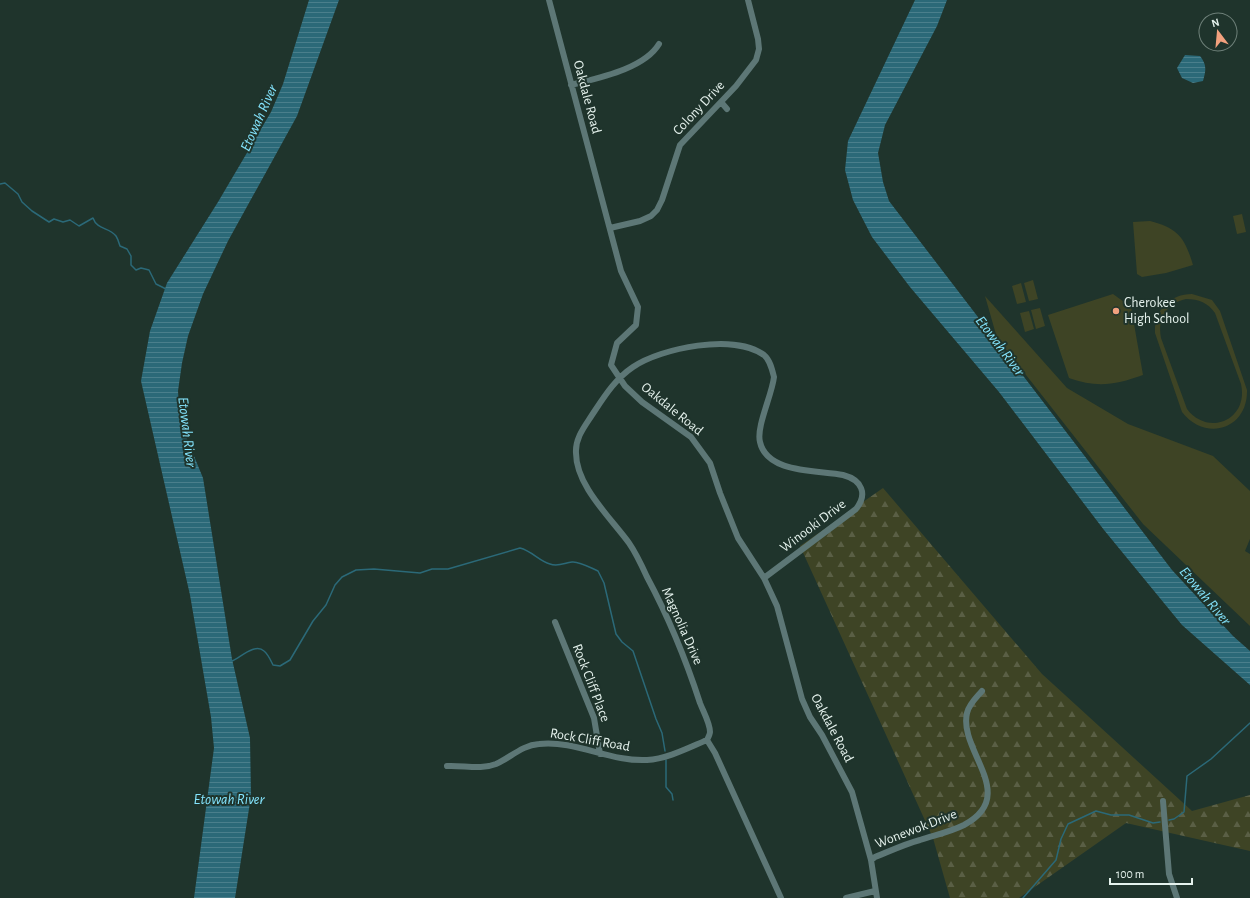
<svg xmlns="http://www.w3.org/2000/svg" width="1250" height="898" font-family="'Alegreya Sans',sans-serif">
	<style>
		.green { fill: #3e4425; fill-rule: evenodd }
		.forest { fill: url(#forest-firs) }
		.water { fill: url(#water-rules) }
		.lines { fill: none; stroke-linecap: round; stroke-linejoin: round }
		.stream { stroke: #2b6978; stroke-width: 1.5 }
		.minor { stroke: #5d7776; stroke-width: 6 }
		.poi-dot { fill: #f2a17e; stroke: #1f342c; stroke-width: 1.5 }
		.labels { text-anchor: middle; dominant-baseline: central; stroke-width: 4; stroke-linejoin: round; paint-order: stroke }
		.street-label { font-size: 14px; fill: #e5f2ed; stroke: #1f342c }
		.poi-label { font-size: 14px; fill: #e5f2ed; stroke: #1f342c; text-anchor: start }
		.water-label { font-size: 15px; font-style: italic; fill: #84e4fd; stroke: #1f342c }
	</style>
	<defs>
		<pattern id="forest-firs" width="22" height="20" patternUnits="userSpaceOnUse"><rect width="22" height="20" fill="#3e4425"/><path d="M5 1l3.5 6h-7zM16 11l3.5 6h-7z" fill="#5a5f45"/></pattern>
		<pattern id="water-rules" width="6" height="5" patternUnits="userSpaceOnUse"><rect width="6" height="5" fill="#2b6978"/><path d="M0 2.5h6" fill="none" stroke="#4a7f8c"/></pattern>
	</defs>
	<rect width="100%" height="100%" fill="#1f342c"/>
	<path class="green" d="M1242,214L1246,232L1237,234L1233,216Z
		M1150,221C1178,228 1185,238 1193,265L1166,273L1142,277L1137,274L1133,222Z
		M1033,280L1038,299L1029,301L1024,283Z
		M1021,283L1026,302L1017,304L1012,286Z
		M1113,294L1131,307L1143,375C1115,385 1097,388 1069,378L1048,315Z
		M1192,294L1212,300L1220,311L1247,390C1248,430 1205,442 1182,412L1155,333C1154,310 1170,294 1192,294ZM1186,299C1199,299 1208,303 1215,313L1241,384C1249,420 1208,437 1187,409L1161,338C1157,319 1167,303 1186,299Z
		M985,296L1067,388L1128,424L1213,456L1250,491V539L1245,551L1250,554V626L1143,524L997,338Z
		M1040,308L1045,326L1036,329L1031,310Z
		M1029,311L1034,329L1025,332L1020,313Z"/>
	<path class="forest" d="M883,488L1042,674L1192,811L1250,795V851L1126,823L1019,898H950L933,838L800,546Z"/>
	<path class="water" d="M309,0H339L297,116L228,241L203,294L188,336L182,363L178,391L180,422L203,478L232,659L250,738L251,796L235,898H194L214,748L211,717L190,595L141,381L150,331L167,283L218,202L271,112L283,84Z
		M915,0H947L937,26L885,125L878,153L883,182L889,201L1172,570L1233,636L1250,651V685L1182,625L1104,530L999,392L910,287L872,237L853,200L845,170L848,141Z
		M1185,55L1200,56C1207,65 1206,70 1203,81L1193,83L1182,78L1177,68Z"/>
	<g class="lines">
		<path class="stream" d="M0,184L5,183L18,194L22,202L32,211L49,222L54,219L63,222L70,220L79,226L93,218C97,230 109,227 116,236C118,239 119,243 120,246L127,249L131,256V265L136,270L141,268L149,270L156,284L166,289
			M232,661C241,657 255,643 264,651C268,654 271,661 273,665L280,666L290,660L313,621L326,605L335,585L342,577L356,570L374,569L420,573L432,569H448L520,548C532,551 539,561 550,564C558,567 564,563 572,562C579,561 591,568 598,571L604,583L616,634L622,642L633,651L656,719L662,733L665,751
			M666,760V787L672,794L673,800
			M1169,820L1174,819L1184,812L1187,776L1211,759L1250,723
			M1023,898L1056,860L1061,839L1068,824L1096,811L1111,815H1129L1153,823L1160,822"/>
		<path class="minor" d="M549,0L621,271L638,307L636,325L617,343L611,365L625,386L642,402L691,437L710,463L720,493L738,538L764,578L777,606L802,699L810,717L822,735L852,792L871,860L877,898
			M571,85C598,78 644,69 659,44
			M721,102L727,109
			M610,228L640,221L651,216L657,210L662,200L680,145L736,86L756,60L759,49L758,39L748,0
			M764,578L856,509C868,494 862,480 843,475C819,470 767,474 760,442C756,427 772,395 774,377C772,369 770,360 764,355C734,333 661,348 633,367C615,379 604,397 592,415C585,426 575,438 576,453C576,486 611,518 629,543C636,553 642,566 647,577C669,618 686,660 700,703C703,711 710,723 710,732C710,734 708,738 707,740L715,753L781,898
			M555,622L594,718L600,754
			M447,766C463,765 481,770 496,764C510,758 522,745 539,744C576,740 610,762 647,760C667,759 688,748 707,740
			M1163,801L1169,874L1177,898
			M871,860L875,857C890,851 905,844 920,840C935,835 950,832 964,825C1020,795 958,751 967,713C969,704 976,698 982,691
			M846,898L875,891"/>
	</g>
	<circle class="poi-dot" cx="1116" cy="311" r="4"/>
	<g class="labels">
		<g class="street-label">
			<text transform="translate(587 97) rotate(75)">Oakdale Road</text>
			<text transform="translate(699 108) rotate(-47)">Colony Drive</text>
			<text transform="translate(672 409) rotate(39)">Oakdale Road</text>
			<text transform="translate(813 526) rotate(-37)">Winooki Drive</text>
			<text transform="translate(682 626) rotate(66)">Magnolia Drive</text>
			<text transform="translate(591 683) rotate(69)">Rock Cliff Place</text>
			<text transform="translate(832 728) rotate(62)">Oakdale Road</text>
			<text transform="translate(590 740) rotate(10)">Rock Cliff Road</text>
			<text transform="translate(916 829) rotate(-21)">Wonewok Drive</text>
		</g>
		<g class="poi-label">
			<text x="1124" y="303">Cherokee<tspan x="1124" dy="16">High School</tspan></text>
		</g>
		<g class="water-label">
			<text transform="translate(259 118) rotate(-66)">Etowah River</text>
			<text transform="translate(1000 346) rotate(53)">Etowah River</text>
			<text transform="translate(187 432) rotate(83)">Etowah River</text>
			<text transform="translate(1205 596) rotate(50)">Etowah River</text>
			<text x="229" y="799">Etowah River</text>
		</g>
	</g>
	<g transform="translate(1218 32) rotate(344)"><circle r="19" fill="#1f342c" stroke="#6e8079"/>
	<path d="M0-3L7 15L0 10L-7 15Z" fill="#f2a17e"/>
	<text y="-6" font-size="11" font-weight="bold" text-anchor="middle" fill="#e5f2ed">N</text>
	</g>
	<path d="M1110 878v6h82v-6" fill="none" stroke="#e5f2ed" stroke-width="2"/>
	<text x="1116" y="878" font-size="12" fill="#e5f2ed" stroke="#1f342c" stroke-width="3" paint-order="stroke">100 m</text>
</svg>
